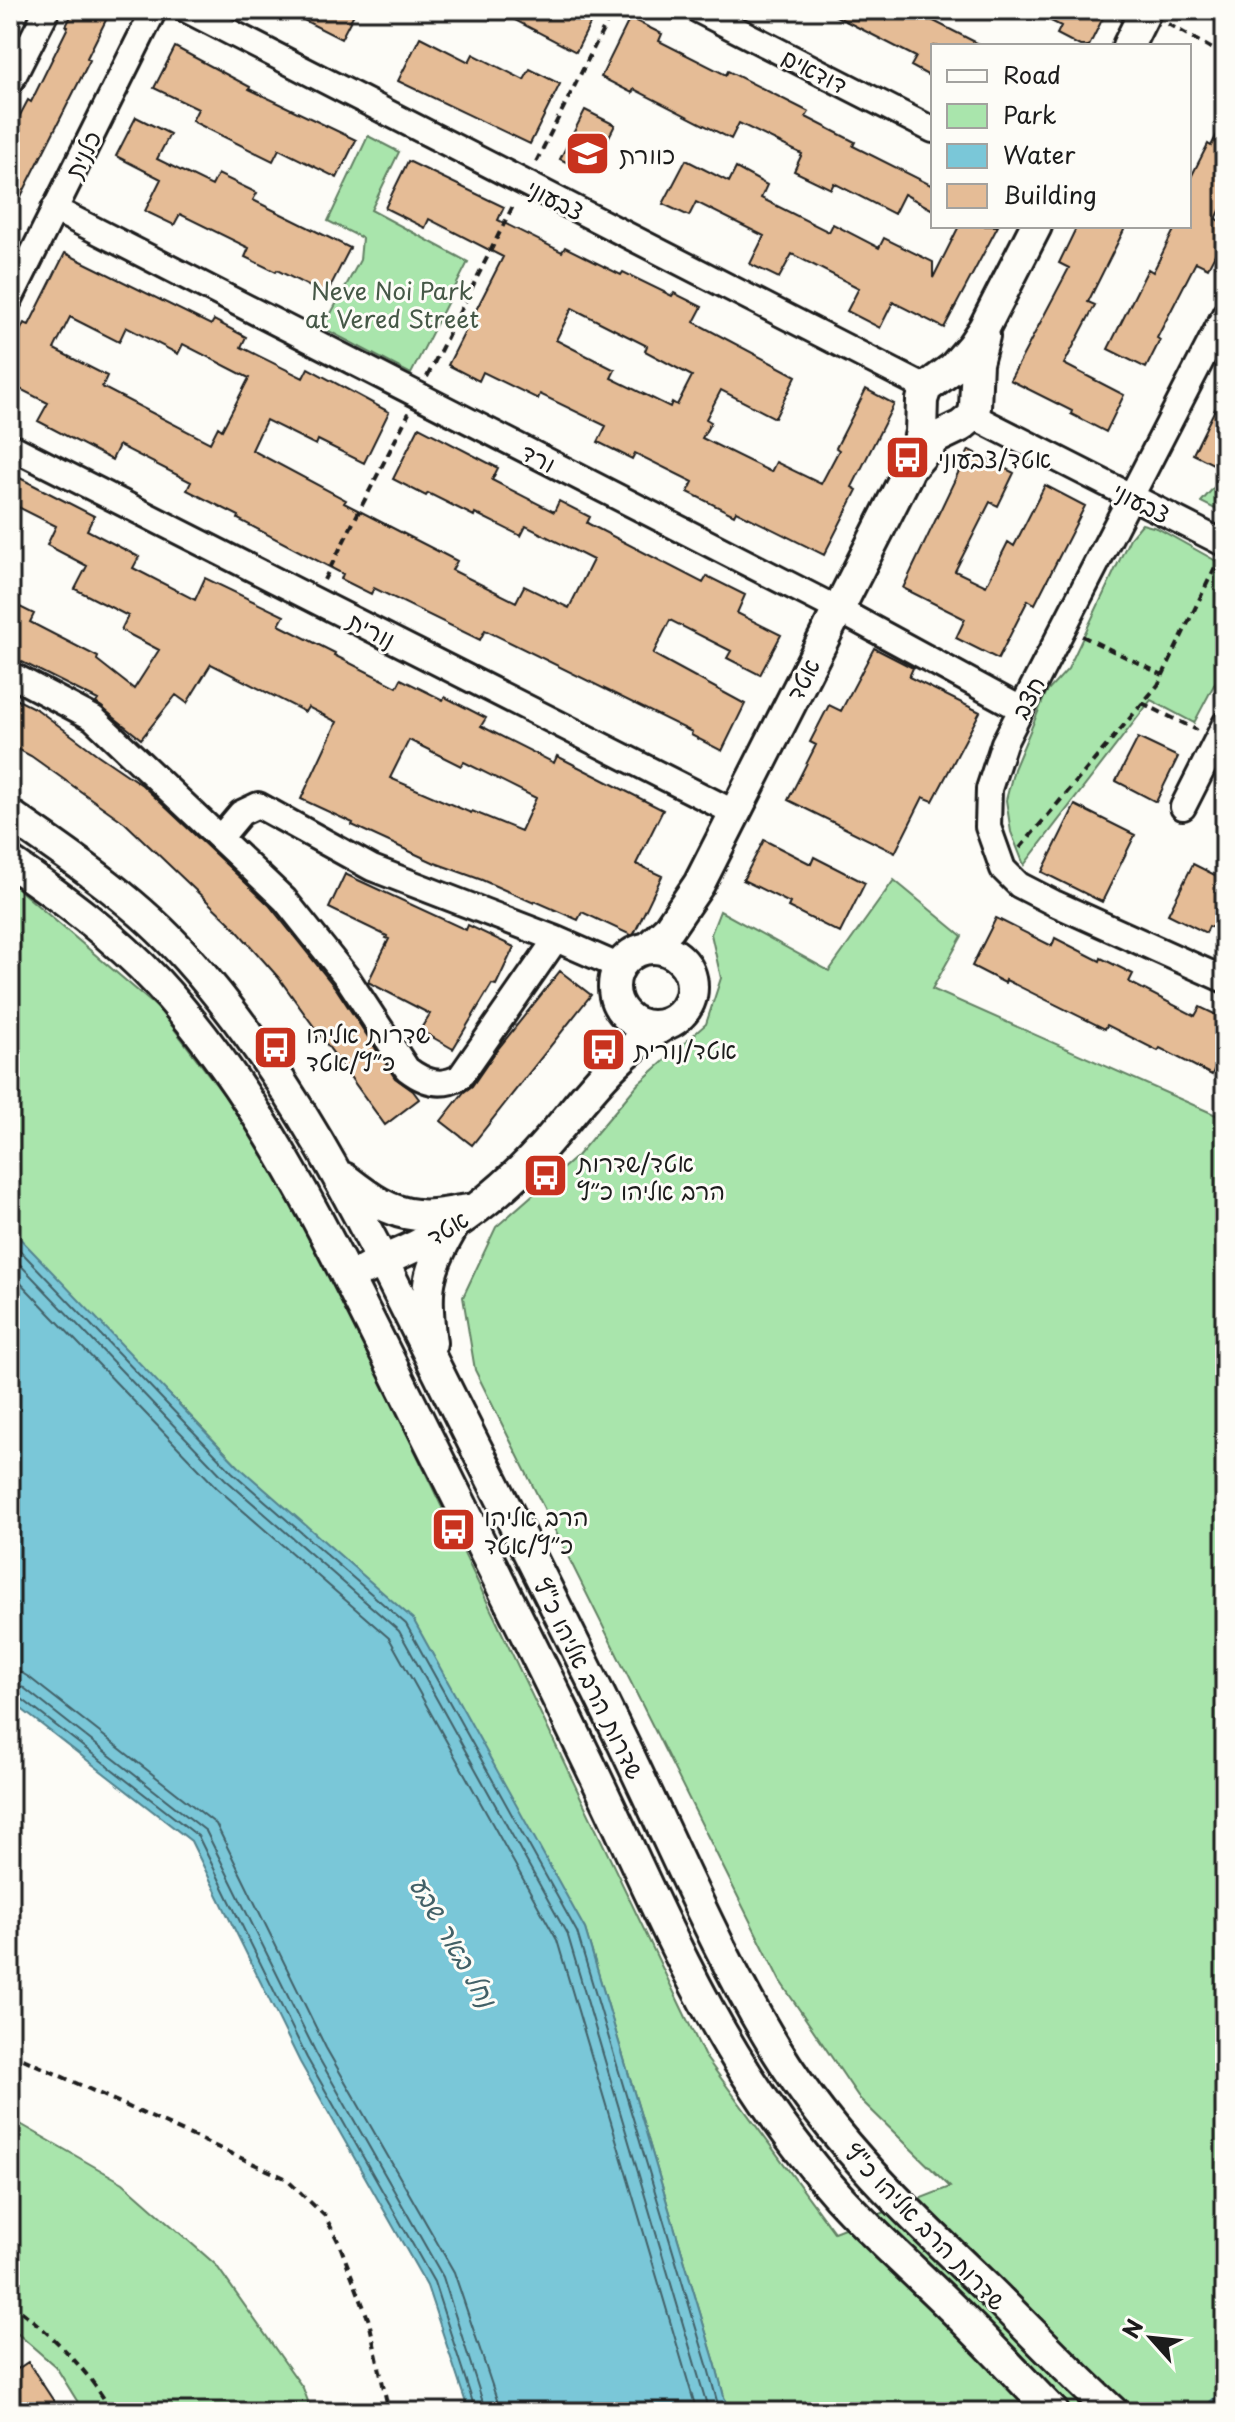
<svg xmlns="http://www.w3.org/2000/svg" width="1235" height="2422" font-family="'Playpen Sans','Playpen Sans Hebrew',sans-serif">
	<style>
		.green { fill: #a9e5ac; stroke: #628064; stroke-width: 2 }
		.water { fill: #7ac7d8; stroke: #54838d; stroke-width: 2 }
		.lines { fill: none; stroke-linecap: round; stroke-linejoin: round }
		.shore { stroke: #426067; stroke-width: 2 }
		.stream { stroke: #54838d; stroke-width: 6 }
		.building { fill: #e5bc96; stroke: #1c1c1c; stroke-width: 2; fill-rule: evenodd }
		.minor-casing { stroke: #1c1c1c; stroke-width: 30 }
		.tertiary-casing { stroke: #1c1c1c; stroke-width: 36 }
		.path { stroke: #1c1c1c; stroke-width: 4; stroke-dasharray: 8 6; stroke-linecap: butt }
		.minor { stroke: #fdfcf7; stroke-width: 24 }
		.tertiary { stroke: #fdfcf7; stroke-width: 30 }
		.labels { text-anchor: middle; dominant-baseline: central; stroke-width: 6; stroke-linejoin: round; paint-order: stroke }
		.street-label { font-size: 24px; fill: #1c1c1c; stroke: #fdfcf7 }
		.poi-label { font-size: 24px; fill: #1c1c1c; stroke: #fdfcf7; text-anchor: start }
		.park-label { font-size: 24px; fill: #465847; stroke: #fdfcf7 }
		.water-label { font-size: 26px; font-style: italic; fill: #426067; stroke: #fdfcf7 }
	</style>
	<rect width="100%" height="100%" fill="#fdfcf7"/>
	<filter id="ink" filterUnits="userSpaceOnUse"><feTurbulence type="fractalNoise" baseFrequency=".0125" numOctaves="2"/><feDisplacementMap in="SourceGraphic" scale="16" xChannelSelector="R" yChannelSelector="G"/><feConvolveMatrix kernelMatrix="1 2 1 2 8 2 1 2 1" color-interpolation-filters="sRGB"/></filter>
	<g filter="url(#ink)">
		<path class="green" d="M368,136L399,152L371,210L468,262L411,374L323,328L360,260L362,238L328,221Z
			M1225,475V514L1201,502Z
			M1142,524L1157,528L1225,566V664L1194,723L1151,700L1024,865L1011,832L1006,800L1014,769L1046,693L1068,669L1130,538Z
			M894,880L962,936L932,989L1225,1119V2412H728L716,2366L585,1929L238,1466L176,1401L10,1244V882L159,1009L252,1132L338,1290L704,2055L834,2232L950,2187L860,2099L780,1981L475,1370L463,1297L496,1227L577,1156L638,1084L706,1024L721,978L711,934L720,911L829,971Z
			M10,2118L123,2183L216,2265L303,2388L312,2412H84L56,2367L10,2327Z"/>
		<path class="water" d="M10,1228L238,1466L413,1619L585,1929L716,2366L728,2412H469L427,2286L300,2062L191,1841L10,1700Z"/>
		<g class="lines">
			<path class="shore" d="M10,1240L232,1472L406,1624L577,1932L708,2368L720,2412
				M10,1254L225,1479L399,1631L568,1936L709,2412
				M10,1272L217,1488L389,1638L557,1940L697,2412
				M10,1672L22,1673L30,1678L216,1824L326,2048L454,2272L497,2400L498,2412
				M10,1684L24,1688L206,1831L316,2053L443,2277L486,2412
				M10,1694L18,1696L198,1836L307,2058L434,2282L476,2412"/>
			<path class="stream" d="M1202,2412L1225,2391"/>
		</g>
		<path class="building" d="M74,10H111L87,58L90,60L10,218V134L28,100L31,102L68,27L66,26Z
			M284,10H356L341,39Z
			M496,10H597L576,52Z
			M824,10H912L983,46H933V78L911,66L916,57Z
			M1029,10H1107L1089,46H1080L1057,34L1061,26Z
			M630,18L662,34L659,41L726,75L728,71L809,112L806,117L855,142L853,146L933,186V210L904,194L894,214L834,183L831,189L794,171L802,154L739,123L731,139L634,89L632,93L601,77Z
			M420,37L469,62L473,54L524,80L530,69L560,84L530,144L398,81Z
			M175,47L250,87L249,89L356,140L337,178L279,149L273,161L192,121L198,109L154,88Z
			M585,110L615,125L590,174L560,159Z
			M136,117L170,134L157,159L212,186L218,174L257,193L253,200L350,248L326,295L277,270L276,272L245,257L249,248L180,214L174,225L145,211L161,179L116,156Z
			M1225,119V200L1216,219L1225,224V235L1208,268L1196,262L1157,338L1160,340L1146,368L1108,349L1148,269L1153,272L1176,226H1189V181L1208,144L1211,146Z
			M686,160L729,182L736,168L767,185L761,198L829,232L833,224L879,248L884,238L933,262V278L959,226H998L944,328L893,302L880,328L847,311L859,288L792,254L779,278L750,264L764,236L696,202L689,216L663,204Z
			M408,161L504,207L498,220L562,252L565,247L621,275L623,272L672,296L674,293L702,307L694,322L796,376L775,418L721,390L706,419L711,422L702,438L771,472L776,462L821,484L839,450L836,448L866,389L894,404L852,487L857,490L824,555L736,511L734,515L688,492L693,482L635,453L632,459L598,442L606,426L540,394L538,399L483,372L479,381L448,365L503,257L429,219L425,228L385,208ZM572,308L647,346L645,351L692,376L677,405L672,402L670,407L611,378L615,370L556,340Z
			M1077,226H1126L1088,302L1095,305L1064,364L1124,395L1106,432L1071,414L1072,411L1010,380L1069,268L1059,263Z
			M65,253L211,325L214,320L246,337L241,347L303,378L308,368L389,412L364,463L318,440L316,445L266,420L252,450L346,500L344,503L457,561L452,570L516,602L524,586L569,608L593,560L526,526L521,536L475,513L474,516L428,493L426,496L393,479L419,427L498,468L492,480L554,512L559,501L590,517L587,523L703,583L707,576L745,595L737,613L781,635L760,675L727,658L731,651L670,620L653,654L745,704L722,751L691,735L692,732L485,630L480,640L374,588L371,594L341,579L343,574L238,519L239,516L187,490L191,482L119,445L112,460L38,421L48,403L10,384V352L24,323L29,325ZM70,317L119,342L126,327L178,354L183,344L249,378L222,430L218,427L210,443L102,387L107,376L54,349Z
			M1225,389V470L1193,454Z
			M969,450L1014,473L998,506L990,502L955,571L986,586L1008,542L1014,546L1045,485L1085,506L1035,604L1028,600L998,659L956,638L965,619L903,588Z
			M10,473L94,516L87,530L139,557L133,568L195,600L205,578L284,616L279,625L335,653L334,655L397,687L401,679L443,700L445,697L486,718L481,726L554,763L557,756L663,810L636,864L662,876L633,936L582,912L578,920L535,901L534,903L482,880L435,863L352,825L353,823L301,799L337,722L308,707L305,712L211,664L187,703L176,695L141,739L96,703L98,700L10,656V602L34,614L30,622L98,657L97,660L134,689L159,650L121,630L128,616L75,589L87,566L47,545L56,526L10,503ZM409,740L461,766L464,762L536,798L521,831L472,811L471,813L390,778Z
			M874,648L913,668L909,677L980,712L933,801L923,797L895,853L788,800L816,745L810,742L829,705L841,711Z
			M10,696L38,710L98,755L142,785L269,905L337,990L395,1078L413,1091L419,1099L385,1125L278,977L231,924L125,823L31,756L10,745Z
			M1138,738L1178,757L1156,802L1116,781Z
			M1075,805L1135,835L1102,902L1042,872Z
			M764,840L811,864L814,857L865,883L840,933L788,907L790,903L743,880Z
			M1193,864L1225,880V934L1209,926L1206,933L1168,914Z
			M345,874L466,930L468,925L514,947L496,985L492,984L453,1049L420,1030L430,1014L368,982L389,939L386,938L387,936L329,908Z
			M996,918L1052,946L1055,938L1100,961L1101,958L1133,974L1129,982L1195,1016L1200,1007L1225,1019V1076L1214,1070L1212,1075L1160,1048L1158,1051L1107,1025L1105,1029L1006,980L1005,983L972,966Z
			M560,971L591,995L472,1145L441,1121L464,1092L472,1086L494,1054Z
			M28,2362L61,2412H10V2374Z"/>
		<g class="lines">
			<defs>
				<path id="minor" d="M187,10L926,388
					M698,10L933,130
					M10,83L47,10
					M54,209L837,609L1021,709
					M10,299L154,10
					M1225,314L1004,743L989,789L988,827L1003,869L1019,885L1054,903L1225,980
					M973,416L1225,544
					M10,446L735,813
					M10,674L93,718L285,900L348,979L407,1069C424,1082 441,1088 460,1077L556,939
					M1183,807L1225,724
					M220,838L241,813L258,805L372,868L556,939L620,967"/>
				<path id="tertiary" d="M1128,46L1146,10
					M913,465L936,438L961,426L973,416L975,407L977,363L984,336
					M10,815C72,858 136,901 186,957C291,1074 359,1213 428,1352C491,1479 556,1605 618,1733C670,1839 715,1950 777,2051C834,2143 909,2214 986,2287C1029,2329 1069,2372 1113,2412
					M10,862C62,898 114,936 157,982C260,1094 326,1235 394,1370C457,1498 522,1624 584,1753C636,1859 683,1975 747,2075C774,2117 805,2159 838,2196C879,2241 925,2280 967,2323C996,2352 1024,2382 1053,2412
					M648,948L669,928L699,884L907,474L916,453L921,432L922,400L926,388L953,368L972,346L984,328L1036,226
					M614 987a39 39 0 1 1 78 0a39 39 0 1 1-78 0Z
					M344,1178C366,1195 388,1213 417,1215C434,1217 452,1212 469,1210
					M366,1269C382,1261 399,1254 416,1246C459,1225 499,1193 532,1159C577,1111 606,1060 664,1025
					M431,1343C424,1290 426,1271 454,1225"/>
			</defs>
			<use href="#minor" class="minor-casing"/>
			<use href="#tertiary" class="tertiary-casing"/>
			<path class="path" d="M1168,24L1225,56
				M536,162L613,10
				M427,377L515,202
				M324,580L409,413
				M1082,636L1163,675
				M1142,703L1197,730
				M1020,848L1158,685L1216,565
				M10,2053L285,2178L325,2216L339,2243L369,2321L389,2412
				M10,2303C50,2332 87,2368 112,2412"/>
			<use href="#minor" class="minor"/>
			<use href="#tertiary" class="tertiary"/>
		</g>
	</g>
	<defs>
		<symbol id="school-square" viewBox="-11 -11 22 22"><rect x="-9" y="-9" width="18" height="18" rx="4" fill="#c8321e" stroke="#fdfcf7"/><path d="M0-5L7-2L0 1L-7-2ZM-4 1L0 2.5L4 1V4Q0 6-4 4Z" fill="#fff"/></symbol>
		<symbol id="bus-square" viewBox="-11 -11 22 22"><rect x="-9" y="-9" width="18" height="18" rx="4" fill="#c8321e" stroke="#fdfcf7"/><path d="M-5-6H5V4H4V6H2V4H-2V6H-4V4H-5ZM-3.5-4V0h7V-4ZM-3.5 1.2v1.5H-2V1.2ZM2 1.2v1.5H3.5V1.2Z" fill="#fff"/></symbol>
	</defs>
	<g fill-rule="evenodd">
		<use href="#school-square" x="562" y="128" width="51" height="51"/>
		<use href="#bus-square" x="882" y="432" width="51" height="51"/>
		<use href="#bus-square" x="250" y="1022" width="51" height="51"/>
		<use href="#bus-square" x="578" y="1024" width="51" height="51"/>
		<use href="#bus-square" x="520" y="1150" width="51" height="51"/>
		<use href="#bus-square" x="428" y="1504" width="51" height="51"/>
	</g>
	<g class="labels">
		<g class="street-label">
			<text transform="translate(815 70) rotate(27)">דודאים</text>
			<text transform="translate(82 154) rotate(-63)">כלנית</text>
			<text transform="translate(556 199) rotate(27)">צבעוני</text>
			<text transform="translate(539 457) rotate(27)">ורד</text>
			<text transform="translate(1142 502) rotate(27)">צבעוני</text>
			<text transform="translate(372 629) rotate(27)">נורית</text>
			<text transform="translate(802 679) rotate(-63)">אטד</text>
			<text transform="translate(1027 697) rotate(-63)">חצב</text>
			<text transform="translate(447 1227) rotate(-32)">אטד</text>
			<text transform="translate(590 1678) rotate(64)">שדרות הרב אליהו כ"ץ</text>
			<text transform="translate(926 2226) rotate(46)">שדרות הרב אליהו כ"ץ</text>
		</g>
		<g class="poi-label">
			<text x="619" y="154">כוורת</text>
			<text x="938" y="458">אטד/צבעוני</text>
			<text x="306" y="1033">שדרות אליהו<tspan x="306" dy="28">כ״ץ/אטד</tspan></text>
			<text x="634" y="1049">אטד/נורית</text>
			<text x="577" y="1162">אטד/שדרות<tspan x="577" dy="28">הרב אליהו כ״ץ</tspan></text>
			<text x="484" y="1516">הרב אליהו<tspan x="484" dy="28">כ״ץ/אטד</tspan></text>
		</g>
		<g class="park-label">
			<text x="392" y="290">Neve Noi Park<tspan x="392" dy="28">at Vered Street</tspan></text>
		</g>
		<g class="water-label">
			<text transform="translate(454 1941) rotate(60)">נחל באר שבע</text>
		</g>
	</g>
	<rect width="1235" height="2422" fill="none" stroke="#fdfcf7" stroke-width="40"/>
	<rect x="20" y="20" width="1195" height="2382" fill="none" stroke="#1c1c1c" stroke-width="3" filter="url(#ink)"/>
	<rect x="931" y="44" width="260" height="184" fill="#fdfcf7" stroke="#a3a29f" stroke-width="2"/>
	<rect x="947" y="70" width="40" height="12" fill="#fdfcf7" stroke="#a3a29f" stroke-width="2"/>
	<text x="1003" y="84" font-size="24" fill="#1c1c1c">Road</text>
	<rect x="947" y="104" width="40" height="24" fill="#a9e5ac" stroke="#a3a29f" stroke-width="2"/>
	<text x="1003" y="124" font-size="24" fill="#1c1c1c">Park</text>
	<rect x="947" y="144" width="40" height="24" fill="#7ac7d8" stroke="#a3a29f" stroke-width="2"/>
	<text x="1003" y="164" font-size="24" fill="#1c1c1c">Water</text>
	<rect x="947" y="184" width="40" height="24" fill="#e5bc96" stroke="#a3a29f" stroke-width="2"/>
	<text x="1003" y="204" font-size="24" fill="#1c1c1c">Building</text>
	<g transform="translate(1151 2338) rotate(297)" stroke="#fdfcf7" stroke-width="6" paint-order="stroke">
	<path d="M0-6L14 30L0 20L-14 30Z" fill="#1c1c1c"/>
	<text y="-12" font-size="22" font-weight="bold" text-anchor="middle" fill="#1c1c1c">N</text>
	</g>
</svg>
